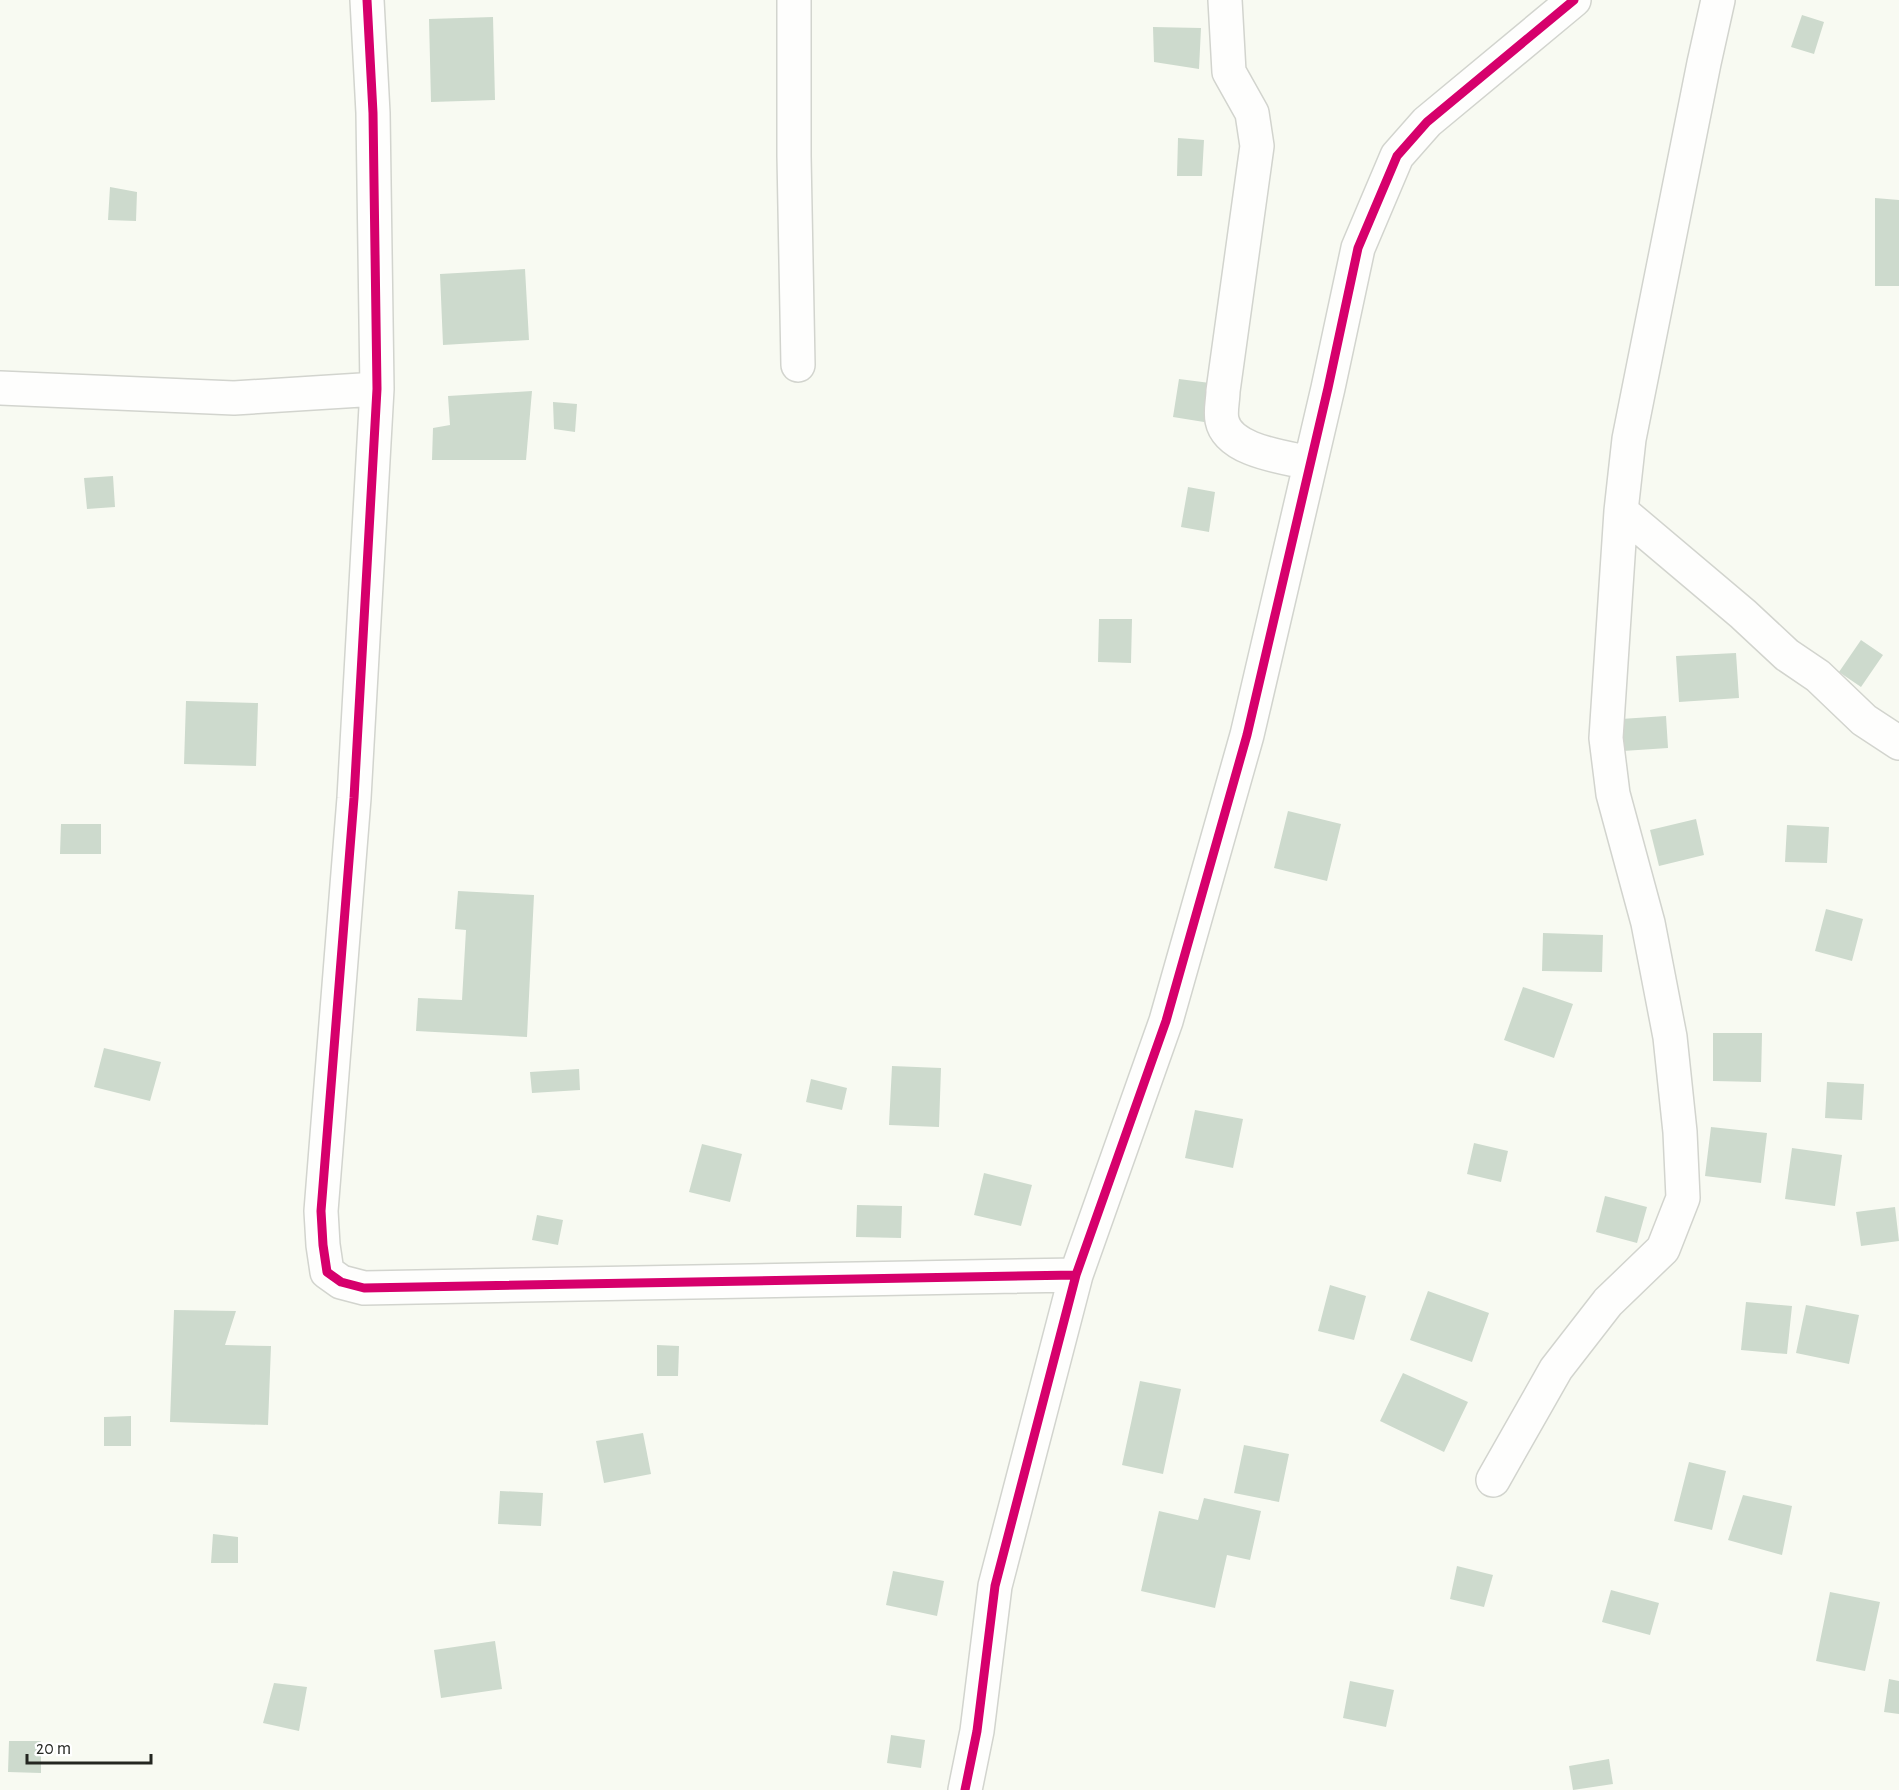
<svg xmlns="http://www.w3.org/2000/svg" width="1899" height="1790" font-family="'Alegreya Sans',sans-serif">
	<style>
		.building { fill: #cddacd }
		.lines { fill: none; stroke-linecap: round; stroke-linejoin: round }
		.minor-casing { stroke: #d2d4ce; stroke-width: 36 }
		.minor { stroke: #fefefd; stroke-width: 33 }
		.cycleway-casing { stroke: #fff; stroke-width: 13 }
		.cycleway { stroke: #d6006c; stroke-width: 9 }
	</style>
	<rect width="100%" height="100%" fill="#f8faf2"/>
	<path class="building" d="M1802,15L1824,22L1814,54L1791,47Z
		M493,17L495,100L431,102L429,19Z
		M1153,27L1201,28L1199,69L1154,62Z
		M1178,138L1204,140L1202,176H1177Z
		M110,187L137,192L136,221L108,220Z
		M1875,198L1899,200V286H1875Z
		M525,269L529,340L443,345L440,274Z
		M1179,379L1210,383L1204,422L1173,417Z
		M532,391L526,460H432L433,428L450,425L448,396Z
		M553,402L577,404L575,432L554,429Z
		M113,476L115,507L87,509L84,478Z
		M1188,487L1215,492L1209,532L1181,527Z
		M1099,619H1132L1131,663L1098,662Z
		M1861,640L1883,655L1861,687L1839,672Z
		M1736,653L1739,698L1679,702L1676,656Z
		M186,701L258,703L256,766L184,764Z
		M1666,716L1668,748L1623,751L1621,719Z
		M1288,811L1341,824L1327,881L1274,868Z
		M1696,819L1704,855L1659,866L1650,830Z
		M61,824H101V854H60Z
		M1787,825L1829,827L1827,863L1785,862Z
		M458,891L534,895L527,1037L416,1031L418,998L462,1000L466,930L455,929Z
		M1826,909L1863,919L1852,961L1815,951Z
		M1543,933L1603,935L1602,972L1542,971Z
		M1523,987L1573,1004L1554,1058L1504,1040Z
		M1713,1033H1762L1761,1082L1713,1081Z
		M104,1048L161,1062L150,1101L94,1087Z
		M892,1066L941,1068L939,1127L889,1125Z
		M579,1069L580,1090L532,1093L530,1072Z
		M811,1079L847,1088L842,1110L806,1102Z
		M1827,1082L1864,1084L1862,1120L1825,1118Z
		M1195,1110L1243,1119L1233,1168L1185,1158Z
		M1711,1127L1767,1133L1761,1183L1705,1176Z
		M1474,1143L1508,1151L1501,1182L1467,1174Z
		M702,1144L742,1154L730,1202L689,1192Z
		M1792,1148L1842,1155L1835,1206L1785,1199Z
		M984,1173L1032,1185L1021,1226L974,1215Z
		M1605,1196L1647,1207L1637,1243L1596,1232Z
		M857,1205L902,1206L901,1238L856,1237Z
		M1895,1207L1899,1241L1861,1246L1856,1212Z
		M537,1215L563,1220L558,1245L532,1240Z
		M1330,1285L1366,1296L1354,1340L1318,1331Z
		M1428,1291L1489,1313L1472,1362L1410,1340Z
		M1746,1302L1792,1306L1787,1354L1741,1350Z
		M1806,1305L1859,1315L1849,1364L1796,1353Z
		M174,1310L236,1311L225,1345L271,1346L268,1425L170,1422Z
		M657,1345L679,1346L678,1376H657Z
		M1403,1373L1468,1402L1444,1452L1380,1421Z
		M1140,1381L1181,1389L1163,1474L1122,1465Z
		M131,1416V1446H104V1417Z
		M643,1433L651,1474L604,1483L596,1441Z
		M1244,1445L1289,1454L1279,1502L1234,1493Z
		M1689,1462L1726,1471L1712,1530L1674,1521Z
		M500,1491L543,1493L541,1526L498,1524Z
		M1743,1495L1792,1506L1782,1555L1728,1540Z
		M1204,1498L1261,1511L1250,1560L1227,1555L1215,1608L1141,1591L1159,1511L1198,1520Z
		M213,1534L238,1537V1563H211Z
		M1457,1566L1493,1575L1484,1607L1450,1599Z
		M893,1571L944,1581L937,1616L886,1605Z
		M1611,1590L1659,1603L1650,1635L1602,1622Z
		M1830,1592L1880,1602L1865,1671L1816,1661Z
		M495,1641L502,1689L441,1698L434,1650Z
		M1889,1679L1899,1681V1714L1884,1712Z
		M1350,1681L1394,1690L1386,1727L1343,1718Z
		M274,1683L307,1687L299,1731L263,1723Z
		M891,1735L925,1740L921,1768L887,1763Z
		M9,1741H41V1773L8,1772Z
		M1609,1759L1613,1784L1573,1790L1569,1766Z"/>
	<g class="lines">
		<defs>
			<path id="minor" d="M367,0L373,113L377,389L354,798L321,1211L323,1245L327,1272L341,1282L364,1288L1076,1275
				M794,0V156L798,365
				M1225,0L1229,72L1252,113L1257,146L1223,391C1223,400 1220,411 1222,420C1228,451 1284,457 1310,463
				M0,388L234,398L377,389
				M1621,511L1743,614L1787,655L1818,676L1864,720L1899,743
				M1493,1480L1556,1369L1608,1302L1663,1249L1683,1198L1680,1132L1670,1037L1648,923L1613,794L1606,738L1621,511L1629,439L1704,63L1718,0
				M965,1790L977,1731L995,1586L1076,1275L1166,1021L1247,735L1328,388L1358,248L1397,156L1427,122L1574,0"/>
		</defs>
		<use href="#minor" class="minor-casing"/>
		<use href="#minor" class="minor"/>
		<defs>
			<path id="cycleway" d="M367,0L373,113L377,389L354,798L321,1211L323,1245L327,1272L341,1282L364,1288L1076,1275
				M965,1790L977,1731L995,1586L1076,1275L1166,1021L1247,735L1328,388L1358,248L1397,156L1427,122L1574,0"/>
		</defs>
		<use href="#cycleway" class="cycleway-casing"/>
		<use href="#cycleway" class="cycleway"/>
	</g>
	<path d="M27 1754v9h124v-9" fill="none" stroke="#242621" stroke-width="3"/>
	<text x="36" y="1754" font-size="18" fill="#242621" stroke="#ffffff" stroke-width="4.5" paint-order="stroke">20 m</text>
</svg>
